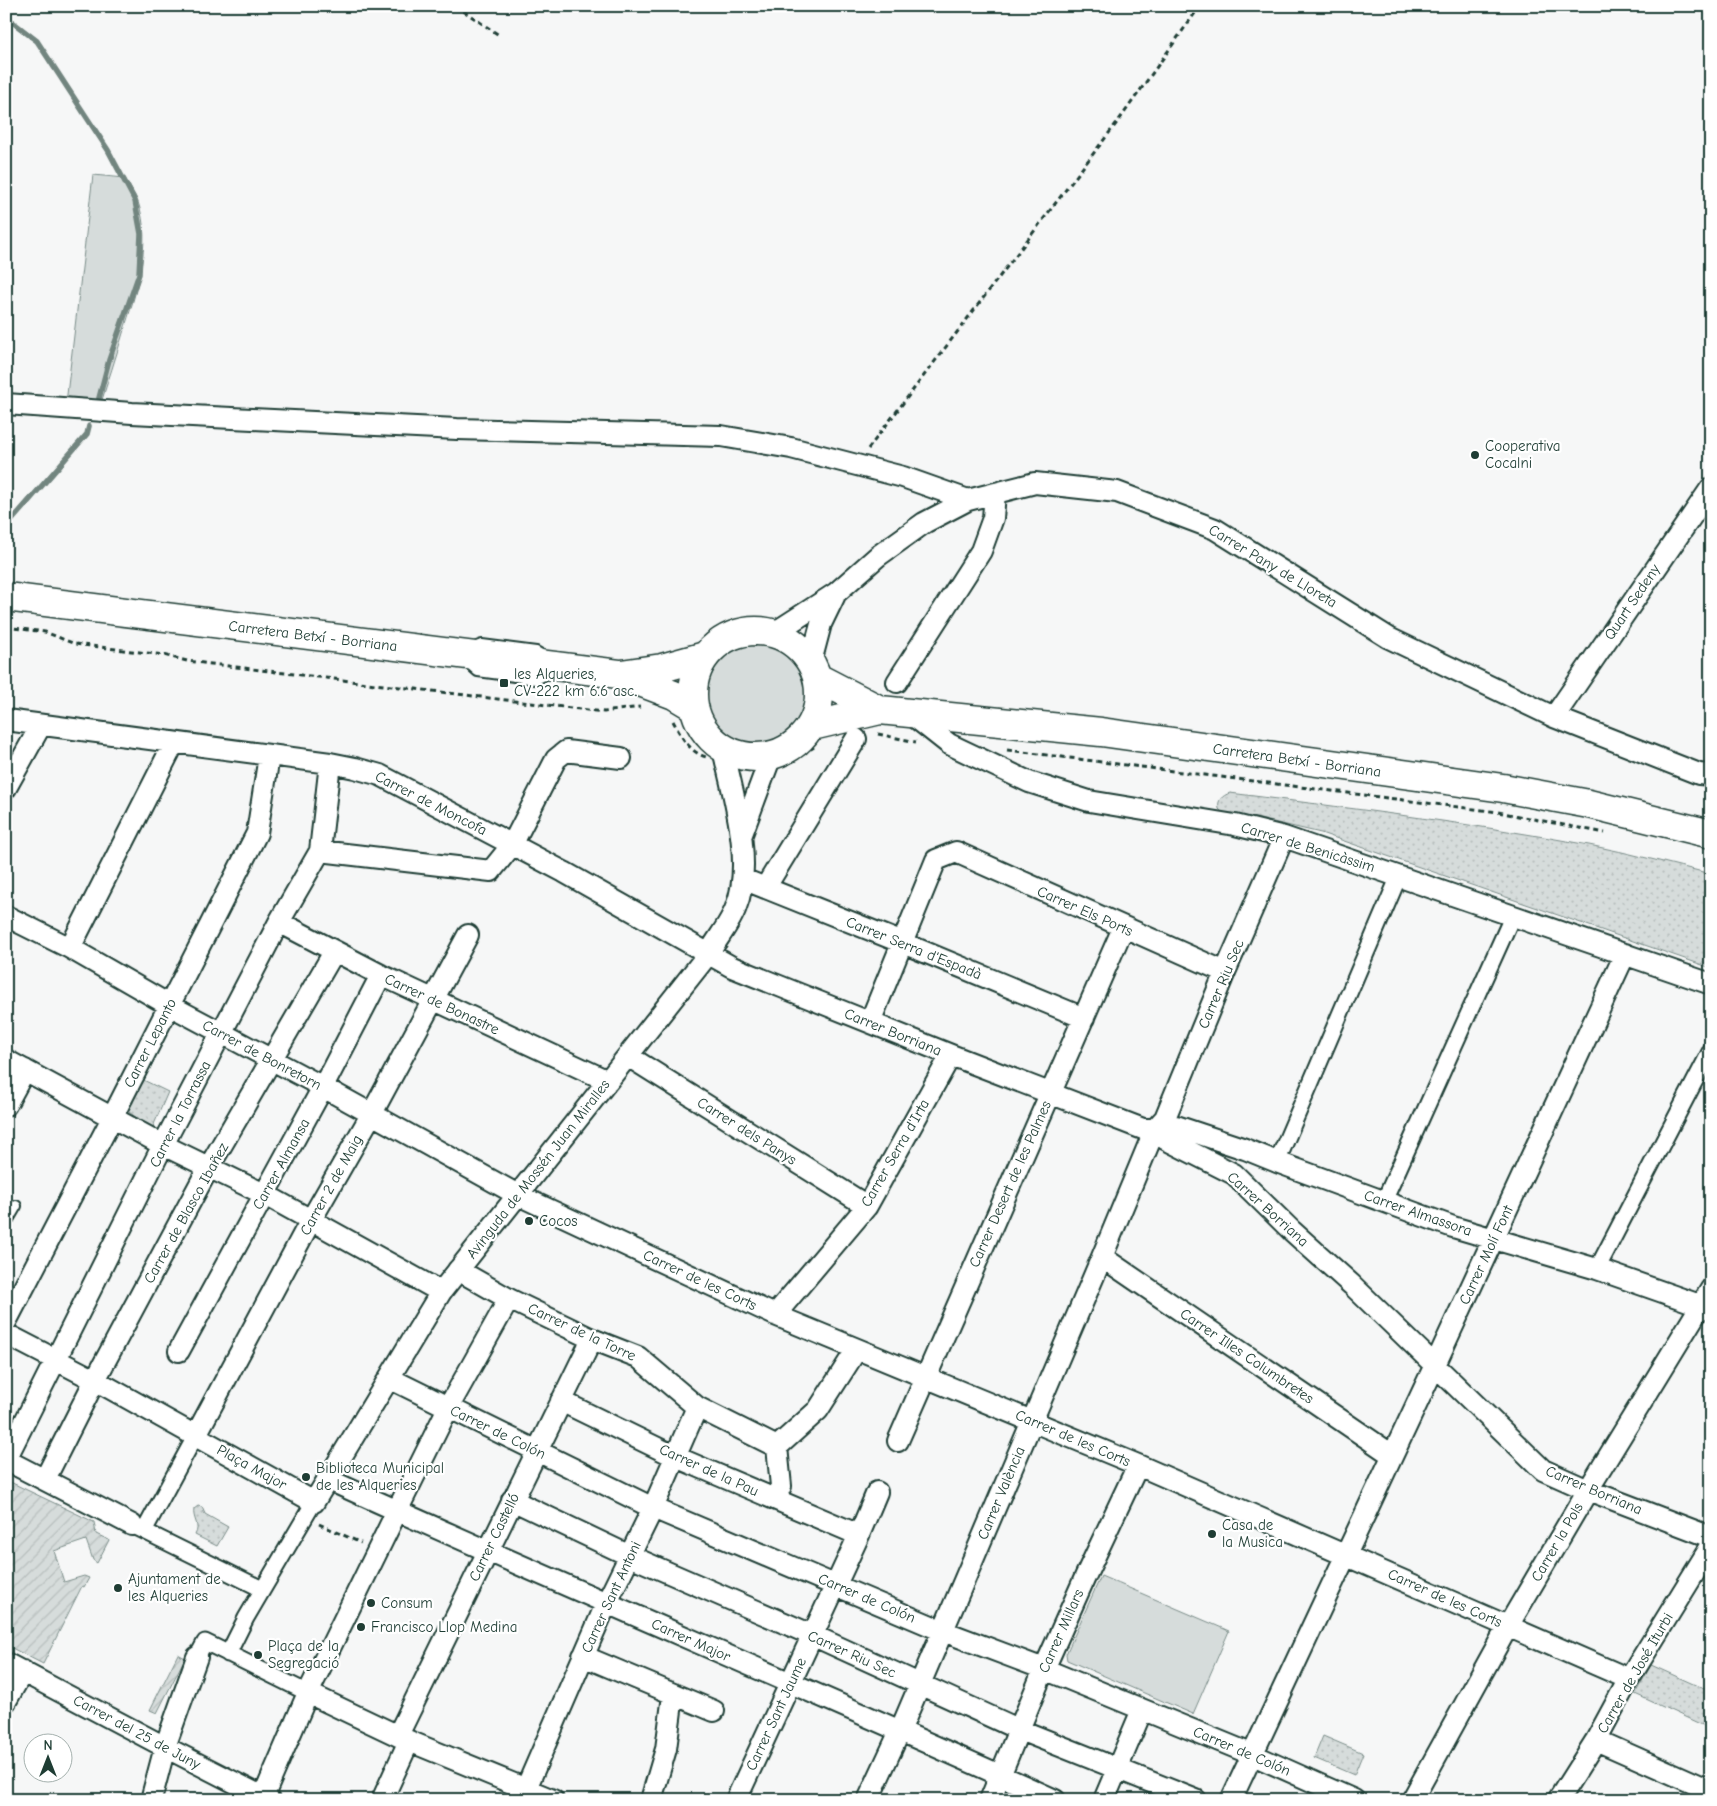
<svg xmlns="http://www.w3.org/2000/svg" width="1717" height="1806" font-family="'Comic Neue',sans-serif">
	<style>
		.grass { fill: #d6dcdb; stroke: #7a8c88 }
		.park { fill: url(#park-dots); stroke: #7a8c88 }
		.garden { fill: url(#garden-furrows); stroke: #7a8c88 }
		.lines { fill: none; stroke-linecap: round; stroke-linejoin: round }
		.stream { stroke: #72857f; stroke-width: 5.5 }
		.service-casing { stroke: #1f3d34; stroke-width: 14 }
		.pedestrian-casing { stroke: #1f3d34; stroke-width: 19 }
		.minor-casing { stroke: #1f3d34; stroke-width: 24 }
		.secondary-casing { stroke: #1f3d34; stroke-width: 31 }
		.path { stroke: #1f3d34; stroke-width: 3; stroke-dasharray: 5 4; stroke-linecap: butt }
		.service { stroke: #fff; stroke-width: 10 }
		.pedestrian { stroke: #fff; stroke-width: 15 }
		.minor { stroke: #fff; stroke-width: 20 }
		.secondary { stroke: #fff; stroke-width: 28 }
		.poi-dot { fill: #1f3d34; stroke: #fff; stroke-width: 2 }
		.labels { text-anchor: middle; dominant-baseline: central; stroke-width: 4.5; stroke-linejoin: round; paint-order: stroke }
		.poi-label { font-size: 15px; fill: #1f3d34; stroke: #fff; text-anchor: start }
		.street-label { font-size: 15px; fill: #1f3d34; stroke: #fff }
	</style>
	<defs>
		<pattern id="park-dots" width="8" height="8" patternUnits="userSpaceOnUse" patternTransform="scale(1.25)"><rect width="8" height="8" fill="#d6dcdb"/><path d="M2 2h.1M6 6h.1" fill="none" stroke="#b7bebd" stroke-width="1.8" stroke-linecap="round"/></pattern>
		<pattern id="garden-furrows" width="10" height="10" patternUnits="userSpaceOnUse" patternTransform="scale(1.25)"><rect width="10" height="10" fill="#d6dcdb"/><path d="M-1 1l2-2M0 10L10 0M9 11l2-2" fill="none" stroke="#b7bebd"/></pattern>
	</defs>
	<rect width="100%" height="100%" fill="#f6f7f7"/>
	<filter id="ink" filterUnits="userSpaceOnUse"><feTurbulence type="fractalNoise" baseFrequency=".02" numOctaves="2"/><feDisplacementMap in="SourceGraphic" scale="10" xChannelSelector="R" yChannelSelector="G"/><feConvolveMatrix kernelMatrix="1 2 1 2 8 2 1 2 1" color-interpolation-filters="sRGB"/></filter>
	<g filter="url(#ink)">
		<path class="grass" d="M93,175L125,178C129,186 135,194 138,202C153,245 136,292 123,333C116,357 108,381 100,406L66,403Z
			M702 693a53 53 0 1 1 106 0a53 53 0 1 1-106 0Z
			M1101,1576L1229,1631L1193,1714L1067,1660L1066,1654Z"/>
		<path class="park" d="M1230,793C1350,808 1470,823 1589,845C1630,853 1670,864 1711,874V968L1321,833L1256,818L1224,814L1219,809C1217,800 1222,796 1230,793Z
			M135,1076L168,1092L152,1129L118,1104Z
			M198,1506L202,1507L205,1514L228,1527L217,1546L195,1535C201,1525 192,1519 194,1509Z
			M1651,1665L1711,1692V1729L1635,1694Z
			M1323,1736L1363,1753L1354,1775L1314,1758Z"/>
		<path class="garden" d="M6,1480L94,1522L96,1534L109,1540L97,1563L93,1560L86,1540L54,1551L64,1582L84,1576L89,1578L84,1587L82,1586L43,1664L6,1645Z
			M178,1654L185,1658L157,1713L150,1710Z"/>
		<g class="lines">
			<path class="stream" d="M6,17L37,41L108,150L135,201L141,234L139,274L109,360L99,398
				M6,527L87,434L89,426"/>
			<defs>
				<path id="service" d="M482,645L536,652L560,666L536,679L478,671L459,654Z
					M6,1223L16,1206"/>
				<path id="pedestrian" d="M1277,1162L1399,876
					M1384,1201L1513,915
					M1597,1269L1711,1050
					M132,1525L262,1589
					M144,1531L196,1435
					M228,1654L246,1618L314,1502
					M197,1657L205,1642L308,1693"/>
				<path id="minor" d="M6,404L132,413L457,429L721,436L791,448L903,477L968,500
					M774,633L836,593L878,556L924,523L968,500L1035,483L1117,492L1215,529L1389,638L1554,717L1699,774L1711,775
					M811,662L821,624L836,593
					M897,682L981,551L993,518L995,493
					M911,714L949,744L1029,782L1089,801L1235,825L1284,837L1711,984
					M1554,717L1711,488
					M6,720L330,763L355,768L380,775L564,872L732,967L951,1055L1143,1129L1176,1126L1245,1149L1277,1162L1453,1227L1597,1269L1711,1309
					M6,788L41,725
					M742,834L771,756
					M320,851L491,871L512,845L556,759L566,751L621,758
					M743,879L903,943L1084,1018
					M765,888L856,739
					M6,916L70,948L169,1005L323,1087L518,1195L775,1315L1138,1465L1629,1679
					M279,922L381,975L608,1081
					M70,948L174,743
					M870,1022L936,860L956,852L1225,972
					M628,1056L867,1206
					M6,1060L163,1145L264,1194L441,1292
					M6,1105L25,1070
					M1155,1129L1165,1139L1234,1174L1292,1231L1352,1285L1543,1470L1588,1490L1711,1537
					M1102,1257L1392,1455
					M458,1270L509,1299L592,1339L638,1357L697,1407L777,1447L818,1410L857,1349
					M775,1315L867,1206L951,1055
					M6,1322L112,1118L257,833L269,756
					M6,1334L95,1380L314,1502L441,1292L709,953C717,939 731,922 736,907C754,862 733,795 723,749
					M179,1351L323,1087L381,975
					M389,1378L653,1508L943,1631L1044,1669L1251,1754L1354,1800
					M561,1401L676,1457L859,1535
					M196,1435L311,1220L371,1115L468,935
					M898,1441L1123,928
					M6,1459L163,1145L279,922L320,851L330,763
					M6,1460L132,1525
					M45,1479L95,1380L209,1167L334,952
					M327,1479C568,1589 813,1690 1055,1800
					M775,1499L781,1486L777,1447
					M512,1500L630,1556L812,1635L1020,1730L1196,1800
					M583,1656L714,1711
					M6,1663L165,1747L269,1800
					M308,1693L409,1741L553,1800
					M6,1701L23,1671
					M398,1735L592,1339
					M1596,1740L1711,1791
					M151,1800L165,1747L197,1657
					M262,1800L308,1693L397,1511L448,1408L509,1299
					M382,1800L409,1741
					M521,1800L607,1602L653,1508L697,1407
					M651,1800L666,1749L673,1695
					M736,1800L859,1535L877,1492
					M868,1800L900,1731L1102,1257L1155,1129L1165,1118L1225,972L1284,837
					M990,1800L1044,1669L1086,1575L1138,1465
					M1104,1800L1142,1710
					M1231,1800L1435,1365L1625,954
					M1412,1800L1508,1626L1588,1490L1711,1289
					M1558,1800L1596,1740L1629,1679L1711,1546"/>
				<path id="secondary" d="M6,597L619,674L674,695L694,707
					M693 694a63 63 0 1 1 126 0a63 63 0 1 1-126 0Z
					M621,674L662,668L705,656
					M818,678L880,710
					M812,726L880,710L1101,732L1503,788L1589,804L1711,834"/>
			</defs>
			<use href="#service" class="service-casing"/>
			<use href="#pedestrian" class="pedestrian-casing"/>
			<use href="#minor" class="minor-casing"/>
			<use href="#secondary" class="secondary-casing"/>
			<path class="path" d="M456,6L499,35
				M868,449L1122,116L1200,6
				M6,627L45,632L75,644L164,655L187,661L604,712L640,707
				M673,721C681,736 689,752 706,757
				M878,734L916,742
				M1007,750L1498,812L1605,833
				M788,764L814,747
				M319,1524L361,1543"/>
			<use href="#service" class="service"/>
			<use href="#pedestrian" class="pedestrian"/>
			<use href="#minor" class="minor"/>
			<use href="#secondary" class="secondary"/>
		</g>
	</g>
	<g class="poi-dot">
		<circle cx="1475" cy="455" r="5"/>
		<rect x="499" y="678" width="10" height="10" rx="2.5"/>
		<circle cx="529" cy="1221" r="5"/>
		<circle cx="306" cy="1477" r="5"/>
		<circle cx="1212" cy="1534" r="5"/>
		<circle cx="118" cy="1588" r="5"/>
		<circle cx="371" cy="1603" r="5"/>
		<circle cx="361" cy="1627" r="5"/>
		<circle cx="258" cy="1655" r="5"/>
	</g>
	<g class="labels">
		<g class="poi-label">
			<text x="1485" y="446">Cooperativa<tspan x="1485" dy="17">Cocalni</tspan></text>
			<text x="514" y="674">les Alqueries,<tspan x="514" dy="17">CV-222 km 6.6 asc.</tspan></text>
			<text x="539" y="1221">Cocos</text>
			<text x="316" y="1468">Biblioteca Municipal<tspan x="316" dy="17">de les Alqueries</tspan></text>
			<text x="1222" y="1525">Casa de<tspan x="1222" dy="17">la Musica</tspan></text>
			<text x="128" y="1579">Ajuntament de<tspan x="128" dy="17">les Alqueries</tspan></text>
			<text x="381" y="1603">Consum</text>
			<text x="371" y="1627">Francisco Llop Medina</text>
			<text x="268" y="1646">Plaça de la<tspan x="268" dy="17">Segregació</tspan></text>
		</g>
		<g class="street-label">
			<text transform="translate(1273 566) rotate(31)">Carrer Pany de Lloreta</text>
			<text transform="translate(1632 602) rotate(-56)">Quart Sedeny</text>
			<text transform="translate(313 636) rotate(7)">Carretera Betxí - Borriana</text>
			<text transform="translate(1297 760) rotate(8)">Carretera Betxí - Borriana</text>
			<text transform="translate(431 803) rotate(27)">Carrer de Moncofa</text>
			<text transform="translate(1308 847) rotate(17)">Carrer de Benicàssim</text>
			<text transform="translate(1085 911) rotate(24)">Carrer Els Ports</text>
			<text transform="translate(914 948) rotate(22)">Carrer Serra d'Espadà</text>
			<text transform="translate(1221 984) rotate(-67)">Carrer Riu Sec</text>
			<text transform="translate(442 1004) rotate(25)">Carrer de Bonastre</text>
			<text transform="translate(893 1032) rotate(22)">Carrer Borriana</text>
			<text transform="translate(150 1043) rotate(-63)">Carrer Lepanto</text>
			<text transform="translate(262 1055) rotate(28)">Carrer de Bonretorn</text>
			<text transform="translate(180 1114) rotate(-63)">Carrer la Torrassa</text>
			<text transform="translate(747 1131) rotate(32)">Carrer dels Panys</text>
			<text transform="translate(895 1153) rotate(-60)">Carrer Serra d'Irta</text>
			<text transform="translate(281 1164) rotate(-61)">Carrer Almansa</text>
			<text transform="translate(538 1169) rotate(-52)">Avinguda de Mossén Juan Miralles</text>
			<text transform="translate(1010 1184) rotate(-66)">Carrer Desert de les Palmes</text>
			<text transform="translate(331 1185) rotate(-61)">Carrer 2 de Maig</text>
			<text transform="translate(1268 1209) rotate(42)">Carrer Borriana</text>
			<text transform="translate(186 1213) rotate(-61)">Carrer de Blasco Ibañez</text>
			<text transform="translate(1418 1213) rotate(19)">Carrer Almassora</text>
			<text transform="translate(1486 1255) rotate(-65)">Carrer Molí Font</text>
			<text transform="translate(700 1280) rotate(25)">Carrer de les Corts</text>
			<text transform="translate(582 1332) rotate(25)">Carrer de la Torre</text>
			<text transform="translate(1247 1356) rotate(34)">Carrer Illes Columbretes</text>
			<text transform="translate(498 1432) rotate(26)">Carrer de Colón</text>
			<text transform="translate(1073 1438) rotate(23)">Carrer de les Corts</text>
			<text transform="translate(252 1467) rotate(29)">Plaça Major</text>
			<text transform="translate(709 1470) rotate(24)">Carrer de la Pau</text>
			<text transform="translate(1594 1490) rotate(23)">Carrer Borriana</text>
			<text transform="translate(1001 1493) rotate(-67)">Carrer València</text>
			<text transform="translate(494 1537) rotate(-64)">Carrer Castelló</text>
			<text transform="translate(1557 1542) rotate(-60)">Carrer la Pols</text>
			<text transform="translate(611 1597) rotate(-65)">Carrer Sant Antoni</text>
			<text transform="translate(867 1598) rotate(23)">Carrer de Colón</text>
			<text transform="translate(1445 1598) rotate(24)">Carrer de les Corts</text>
			<text transform="translate(1061 1631) rotate(-66)">Carrer Millars</text>
			<text transform="translate(691 1640) rotate(24)">Carrer Major</text>
			<text transform="translate(852 1654) rotate(24)">Carrer Riu Sec</text>
			<text transform="translate(1635 1673) rotate(-60)">Carrer de José Iturbi</text>
			<text transform="translate(776 1714) rotate(-65)">Carrer Sant Jaume</text>
			<text transform="translate(137 1732) rotate(28)">Carrer del 25 de Juny</text>
			<text transform="translate(1242 1751) rotate(23)">Carrer de Colón</text>
		</g>
	</g>
	<rect width="1717" height="1806" fill="none" stroke="#fff" stroke-width="25"/>
	<rect x="12" y="12" width="1692" height="1781" fill="none" stroke="#1f3d34" stroke-width="2" filter="url(#ink)"/>
	<g transform="translate(48 1758)"><circle r="24" fill="#ffffff" stroke="#a5b1ae"/>
	<path d="M0-4L9 19L0 12L-9 19Z" fill="#1f3d34"/>
	<text y="-8" font-size="14" font-weight="bold" text-anchor="middle" fill="#1f3d34">N</text>
	</g>
</svg>
